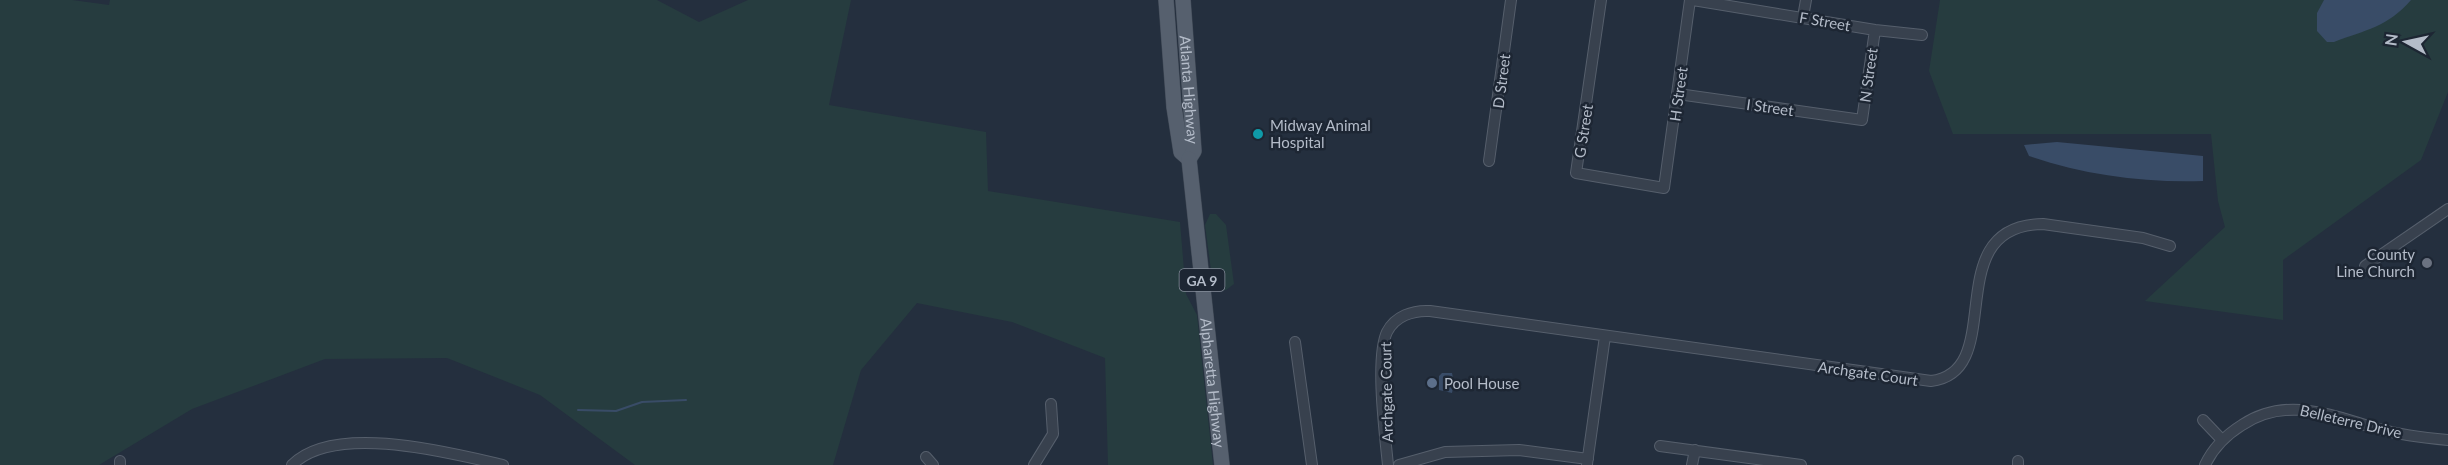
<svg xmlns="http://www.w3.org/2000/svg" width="2448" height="465" font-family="Lato,sans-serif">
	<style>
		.green { fill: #263c3f }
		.water { fill: #394c67 }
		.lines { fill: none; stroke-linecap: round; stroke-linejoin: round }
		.stream { stroke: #394c67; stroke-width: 2 }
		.minor-casing { stroke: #565f6c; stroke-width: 12 }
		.primary-casing { stroke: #414a57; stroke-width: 16 }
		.minor { stroke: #38414e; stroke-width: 10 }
		.primary { stroke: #56606e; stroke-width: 15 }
		.culture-dot { fill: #0f9aa8; stroke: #1d2633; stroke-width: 2 }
		.worship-dot { fill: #6b7280; stroke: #1d2633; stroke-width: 2 }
		.service-dot { fill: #5c6f8a; stroke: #1d2633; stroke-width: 2 }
		.labels { text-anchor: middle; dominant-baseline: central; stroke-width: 5; stroke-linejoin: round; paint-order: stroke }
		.shield { fill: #1d2633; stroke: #878f9c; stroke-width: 1.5 }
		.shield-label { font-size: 14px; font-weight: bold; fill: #b4bcc9 }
		.street-label { font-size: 15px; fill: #b4bcc9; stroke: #1d2633 }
		.poi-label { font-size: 15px; fill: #b4bcc9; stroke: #1d2633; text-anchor: start }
	</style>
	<rect width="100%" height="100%" fill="#242f3e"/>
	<path class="green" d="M0,0H72L109,5L110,0H657L699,22L748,0H851L829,105L986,132L988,191L1180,222L1186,294L1197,315L1213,465H1108L1105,358L1012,322L917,303L861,370L833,465H635L540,395L447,358L325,359L192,409L99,465H0Z
		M1940,0H2448V92L2421,160L2283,260V320L2145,301L2225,227L2218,201L2211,134H1953L1929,71Z
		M1210,214H1216L1226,225L1234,284L1226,290L1219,291L1213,285L1205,225Z"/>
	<path class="water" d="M2324,0H2411C2388,27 2365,30 2334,42H2327L2317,31V13Z
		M2057,142L2203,156V181C2146,183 2083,175 2029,156L2024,145Z
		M1442,373H1452L1454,383L1452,393L1439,390V376Z"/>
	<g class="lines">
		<path class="stream" d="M578,410L616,411L642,402L686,400"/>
		<defs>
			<path id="minor" d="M1601,0L1576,173L1664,188L1690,0
				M1693,0L1875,30L1922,35
				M1803,17L1806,0
				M1678,94L1862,120L1875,30
				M1489,161L1511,0
				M2365,266L2448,209
				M1295,342L1312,465
				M2203,420L2222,440
				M1660,446L1801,465
				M926,457L933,465
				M120,461V465
				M1587,464L1605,336
				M292,465C334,422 451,453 503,465
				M1034,465L1053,434L1051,404
				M1388,465C1385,435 1375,357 1387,332C1395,316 1413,310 1430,311L1931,381C2010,372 1936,225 2043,224L2143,238L2170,246
				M1399,465L1445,452L1519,450L1588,459
				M1692,465L1695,450
				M2018,465V461
				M2205,465C2213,448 2226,435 2242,425C2287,395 2332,416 2379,429C2401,435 2426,438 2448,440"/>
			<g id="primary">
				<path d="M1166,0L1174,107L1181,152L1189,159"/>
				<path id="s1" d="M1183,0L1194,151L1189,159"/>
				<path id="s2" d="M1189,159L1222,465"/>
			</g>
		</defs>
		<use href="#minor" class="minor-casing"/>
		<use href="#primary" class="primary-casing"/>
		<use href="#minor" class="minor"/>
		<use href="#primary" class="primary"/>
	</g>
	<circle class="culture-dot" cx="1258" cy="134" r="6"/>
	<circle class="worship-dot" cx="2427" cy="263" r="6"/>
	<circle class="service-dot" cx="1432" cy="383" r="6"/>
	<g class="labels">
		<rect class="shield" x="1179.5" y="269" width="45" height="22" rx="4.5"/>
		<g class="shield-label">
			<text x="1202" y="280">GA 9</text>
		</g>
		<g class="street-label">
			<text transform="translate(1825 21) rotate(10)">F Street</text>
			<text transform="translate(1868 75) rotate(-82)">N Street</text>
			<text transform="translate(1501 81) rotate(-83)">D Street</text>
			<text stroke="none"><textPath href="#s1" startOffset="90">Atlanta Highway</textPath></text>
			<text transform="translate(1678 94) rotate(-82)">H Street</text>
			<text transform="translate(1770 107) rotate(8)">I Street</text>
			<text transform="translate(1583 131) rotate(-81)">G Street</text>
			<text transform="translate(1868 373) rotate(8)">Archgate Court</text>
			<text stroke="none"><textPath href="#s2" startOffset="225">Alpharetta Highway</textPath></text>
			<text transform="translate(1386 392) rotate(-91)">Archgate Court</text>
			<text transform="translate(2351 421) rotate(13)">Belleterre Drive</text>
		</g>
		<g class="poi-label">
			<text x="1270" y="125">Midway Animal<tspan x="1270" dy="17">Hospital</tspan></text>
			<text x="2415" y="254" text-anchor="end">County<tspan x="2415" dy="17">Line Church</tspan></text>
			<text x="1444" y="383">Pool House</text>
		</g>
	</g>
	<g transform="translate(2406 42) rotate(278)" stroke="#1d2633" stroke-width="4.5" paint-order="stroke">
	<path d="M0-4.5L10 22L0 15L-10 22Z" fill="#b4bcc9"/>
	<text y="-9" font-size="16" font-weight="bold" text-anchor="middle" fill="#b4bcc9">N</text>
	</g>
</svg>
